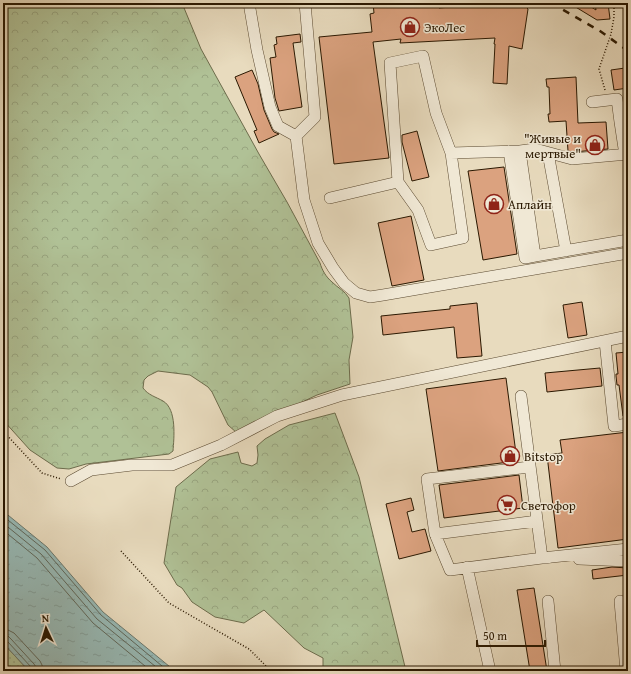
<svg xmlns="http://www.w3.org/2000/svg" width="631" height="674" font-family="'Gentium Book Plus',serif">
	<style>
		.forest { fill: url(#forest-crowns); stroke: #6d6c4c }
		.park { fill: url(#park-dots); stroke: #6d6c4c }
		.water { fill: url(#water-ripples); stroke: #6c796e }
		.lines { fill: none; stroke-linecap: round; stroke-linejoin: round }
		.shore { stroke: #61695c; stroke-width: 1 }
		.building { fill: #dba27f; stroke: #2a1801 }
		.minor-casing { stroke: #5a4930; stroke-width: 12 }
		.path { stroke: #2a1801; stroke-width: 1.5; stroke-dasharray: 1 2; stroke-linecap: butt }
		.minor { stroke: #f0e8d5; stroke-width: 11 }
		.rail { stroke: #2a1801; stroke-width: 2.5; stroke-dasharray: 7 7; stroke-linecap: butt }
		.labels { text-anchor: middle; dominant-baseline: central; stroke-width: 3; stroke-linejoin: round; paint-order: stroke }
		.poi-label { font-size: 13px; fill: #2a1801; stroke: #f0e8d5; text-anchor: start }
	</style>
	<defs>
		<pattern id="forest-crowns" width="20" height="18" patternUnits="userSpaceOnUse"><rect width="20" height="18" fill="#b0c196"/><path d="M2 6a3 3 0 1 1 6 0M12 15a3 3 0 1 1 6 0" fill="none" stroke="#98a580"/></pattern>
		<pattern id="park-dots" width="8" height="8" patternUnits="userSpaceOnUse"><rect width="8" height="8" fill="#b0c196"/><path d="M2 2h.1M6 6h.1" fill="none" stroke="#98a580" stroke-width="1.8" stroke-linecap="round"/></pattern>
		<pattern id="water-ripples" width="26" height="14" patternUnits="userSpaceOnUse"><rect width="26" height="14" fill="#98bab6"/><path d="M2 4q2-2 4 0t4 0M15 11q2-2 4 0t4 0" fill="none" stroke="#839f9b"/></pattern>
	</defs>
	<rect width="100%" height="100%" fill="#e8dbbe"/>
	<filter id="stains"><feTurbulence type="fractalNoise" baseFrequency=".005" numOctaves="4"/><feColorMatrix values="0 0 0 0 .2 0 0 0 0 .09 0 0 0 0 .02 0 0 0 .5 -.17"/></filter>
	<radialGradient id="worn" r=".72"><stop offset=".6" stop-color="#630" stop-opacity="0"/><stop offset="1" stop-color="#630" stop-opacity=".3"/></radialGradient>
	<path class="forest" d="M3,3H182L201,49L259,154L287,202L320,263C322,270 326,277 332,282C338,288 345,291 349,298L353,337L349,360L350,384L317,395L237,433L228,425L212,392L208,387L190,375L158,371L148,376L144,380L143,388C148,395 156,397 163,401C177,409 174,438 173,451L169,454L86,464L69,469L57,468L30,450L3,420Z
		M335,413L359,477L406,671H323V658L304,648L264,610L244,623L215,617L192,602L182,588L177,585L164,563L176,487L210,459L238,452L241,463L252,466L257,463L258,455L257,446L265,439L289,425Z"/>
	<path class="park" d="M3,643L29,671H3Z"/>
	<path class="water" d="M3,511L47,547L103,612L175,671H29L3,643Z"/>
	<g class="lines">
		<path class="shore" d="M3,516L45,550L101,615L168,671
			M3,523L41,554L97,619L161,671
			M3,530L37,558L93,623L151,671
			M3,630H8L14,633L40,661L42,665L43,671
			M3,636H8L11,639L34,664L36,667L37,671
			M3,641L8,642L31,667L32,671"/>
	</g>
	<path class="building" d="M373,3H439V8L500,3H526V7L528,9L522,49L509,46L507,84L493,83L495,44H494L495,38L400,43L401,39L373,42L389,158L334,164L319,37L372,32L370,14L374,13Z
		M569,3H585L596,10L595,3H608L610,19L597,20Z
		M300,34L301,42L293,43L302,107L279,111L275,98L270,58L276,57L274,45L277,44L276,37Z
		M625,68L626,73H628V88L614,90L611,70Z
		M252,70L258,84L264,110L272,129L274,132L279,134L259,143L254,131L257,130L235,77Z
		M576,77L578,123L606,122L608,149L573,152L568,151L566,121L549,122L548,114H550L549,87H547L546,79Z
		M417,131L429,177L412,181L402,142V135Z
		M504,167L517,254L483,260L468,171Z
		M411,216L424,280L392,286L378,223Z
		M582,302L587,335L568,338L563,305Z
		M477,303L482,356L457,358L454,327L383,335L381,316L450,309V306Z
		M628,352V415L623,416L619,385H617L616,376V374H618L616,353Z
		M600,368L602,386L547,392L545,373Z
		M506,378L517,461L438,471L426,389Z
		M628,432V539L558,548L547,455L562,453L560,440Z
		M519,475L523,508L444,518L439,485Z
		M411,498L414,510L407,512L412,532L425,529L431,551L399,559L386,504Z
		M612,567L628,568V575L593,579L592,570Z
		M534,588L547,671H530L517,590Z"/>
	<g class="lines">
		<defs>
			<path id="minor" d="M249,3L257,50L270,107L278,126L296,136L304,200L318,243L333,268L344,283L356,293L370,297L383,295L628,253
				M592,102L617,99L620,122
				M296,136L315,117L305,3
				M509,151L525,258L535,256
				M520,151L535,256L628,240
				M548,153L566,251
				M625,155L620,122L628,120
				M398,182L418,210L431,245L463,238L451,153
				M330,198L398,182L390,63L423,56L436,113L451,153L520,151L535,149L572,159L628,154
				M605,341L614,426L628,424
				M521,396L542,558L628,549
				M530,467L427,479L435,534L537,521
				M71,481L91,470L132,465H172L221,445L277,416L342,395L628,336
				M435,534L450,570L542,558H548
				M579,559L628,561
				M467,567L490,671
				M548,601L555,671
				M620,601L626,671"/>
		</defs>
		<use href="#minor" class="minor-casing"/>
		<path class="path" d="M605,90L599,69L611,34L614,17V3
			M3,431L42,473L61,479
			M121,551L169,603L249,649L270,670L272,671"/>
		<use href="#minor" class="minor"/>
		<path class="rail" d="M551,3L600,31L628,51"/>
	</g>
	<defs>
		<symbol id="shop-ring" viewBox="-11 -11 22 22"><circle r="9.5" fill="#f0e8d5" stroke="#8f2418" stroke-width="1.5"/><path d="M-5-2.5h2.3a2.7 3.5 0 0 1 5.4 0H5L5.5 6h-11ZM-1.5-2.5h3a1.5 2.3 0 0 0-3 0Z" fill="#8f2418"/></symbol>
		<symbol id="supermarket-ring" viewBox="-11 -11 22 22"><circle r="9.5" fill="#f0e8d5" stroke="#8f2418" stroke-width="1.5"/><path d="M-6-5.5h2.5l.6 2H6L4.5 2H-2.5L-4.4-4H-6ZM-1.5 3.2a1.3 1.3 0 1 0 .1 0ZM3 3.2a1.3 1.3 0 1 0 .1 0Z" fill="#8f2418"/></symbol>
	</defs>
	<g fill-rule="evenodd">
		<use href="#shop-ring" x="399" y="16" width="22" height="22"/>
		<use href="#shop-ring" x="584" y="134" width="22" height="22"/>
		<use href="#shop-ring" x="483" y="193" width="22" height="22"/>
		<use href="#shop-ring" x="499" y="445" width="22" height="22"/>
		<use href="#supermarket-ring" x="496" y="494" width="22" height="22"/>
	</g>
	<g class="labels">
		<g class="poi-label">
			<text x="424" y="27">ЭкоЛес</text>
			<text x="581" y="138" text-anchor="end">"Живые и<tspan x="581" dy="15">мертвые"</tspan></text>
			<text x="508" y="204">Аплайн</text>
			<text x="524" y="456">Bitstop</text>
			<text x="521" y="505">Светофор</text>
		</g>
	</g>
	<rect width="631" height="674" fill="none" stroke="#e8dbbe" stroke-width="16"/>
	<rect x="4" y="4" width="623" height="666" fill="none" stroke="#2a1801" stroke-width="2"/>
	<rect x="8" y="8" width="615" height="658" fill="none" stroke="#2a1801"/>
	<g transform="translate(46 628) rotate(356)" stroke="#f0e8d5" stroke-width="3" paint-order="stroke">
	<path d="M0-3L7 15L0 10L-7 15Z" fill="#2a1801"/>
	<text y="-6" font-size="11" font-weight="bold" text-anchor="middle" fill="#2a1801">N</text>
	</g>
	<path d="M477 640v6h68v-6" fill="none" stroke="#2a1801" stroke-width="2"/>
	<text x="483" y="640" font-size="12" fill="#2a1801" stroke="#f0e8d5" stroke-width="3" paint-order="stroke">50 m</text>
	<rect width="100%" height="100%" filter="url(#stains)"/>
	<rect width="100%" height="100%" fill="url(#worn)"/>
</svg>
